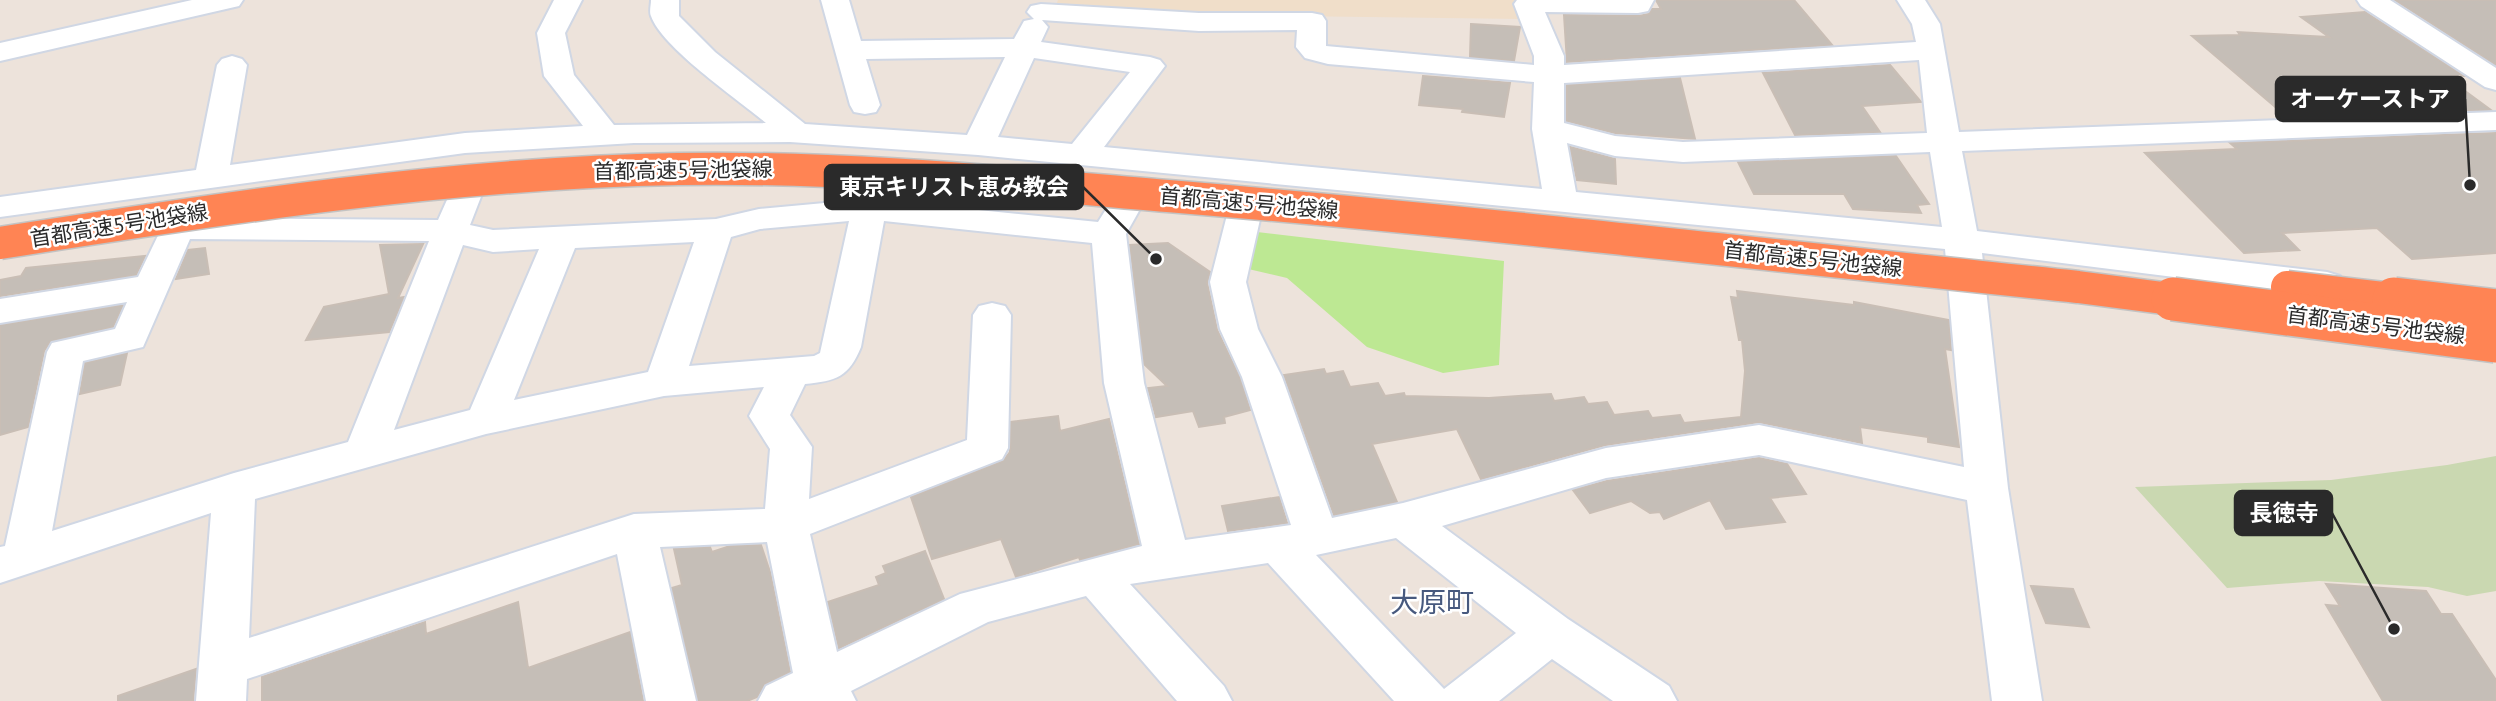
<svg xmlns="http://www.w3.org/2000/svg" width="2496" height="701" font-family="'PT Sans','Noto Sans JP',sans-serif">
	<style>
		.education { fill: #f0dec9 }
		.green { fill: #bde893 }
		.cemetery { fill: #cad8b1 }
		.building { fill: #c5beb7; stroke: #c9beb5; stroke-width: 2 }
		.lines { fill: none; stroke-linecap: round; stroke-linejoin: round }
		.minor-casing { stroke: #d0d7e4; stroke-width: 4 }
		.minor { fill: #fff; fill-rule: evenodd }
		.highway-bridge-far1-casing { stroke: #c3c3c3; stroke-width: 35; stroke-linecap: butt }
		.highway-bridge-casing { stroke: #c3c3c3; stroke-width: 46; stroke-linecap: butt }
		.highway-bridge-far1 { stroke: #ff8454; stroke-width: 32 }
		.highway-bridge { stroke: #ff8454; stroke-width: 43 }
		.labels { text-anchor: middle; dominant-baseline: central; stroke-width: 5; stroke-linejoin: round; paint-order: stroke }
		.street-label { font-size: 21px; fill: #2a2a2a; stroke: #fff }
		.near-neighbourhood-label { font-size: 28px; fill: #47597e; stroke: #fff }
		.leader { fill: none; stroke: #2a2a2a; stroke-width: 2.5 }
		.callout-dot { fill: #2a2a2a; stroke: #fff; stroke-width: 2.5 }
		.callout { fill: #2a2a2a; stroke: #2a2a2a; stroke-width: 2.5 }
		.callout-label { font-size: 23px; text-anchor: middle; font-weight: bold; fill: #fff }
	</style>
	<rect width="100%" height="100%" fill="#ede3db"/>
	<path class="education" d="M1058,0H1514L1522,19L1202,15L1056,5Z"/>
	<path class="green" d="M1257,232L1504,261L1499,365L1443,373L1367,347L1287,278L1244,268Z"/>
	<path class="cemetery" d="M2496,456V591L2467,596L2428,587L2319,581L2227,588L2135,487L2331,480L2447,465Z"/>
	<path class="building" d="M1656,0H1794L1832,45L1567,62L1564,15L1639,16L1649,14L1652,9H1661Z
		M2395,0H2496V65Z
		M2365,12L2464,76L2446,77L2491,110L2287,117L2192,36L2240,35L2238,32L2329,37L2301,17Z
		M1471,24L1520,27L1514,61L1470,57Z
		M1890,65L1921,102L1862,106L1880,132L1795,135L1763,73Z
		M1423,76L1510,83L1504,117L1462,112L1463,109L1419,105Z
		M1680,78L1695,139L1615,133L1567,121V85Z
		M2496,133V253L2412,259L2377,228L2282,233L2299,250L2244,253L2145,153L2237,149L2230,143Z
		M1570,147L1615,159L1616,184L1577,180Z
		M1896,156L1929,204L1917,205L1921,213L1853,209L1844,194H1754L1738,162Z
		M1168,243L1210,272L1207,283L1217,330L1240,378L1250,410L1224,417L1225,423L1199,427L1193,411L1156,417L1148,388L1167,386L1144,364L1130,245Z
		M423,244L398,298L404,297L389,332L306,340L324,307L389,294L380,245Z
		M205,248L209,274L176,279L188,250Z
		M145,256L136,275L0,296V280L21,276L26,268Z
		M1737,291L1854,305V302L1949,320L1951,350L1945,349L1959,447L1928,442V437L1860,427L1862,443L1759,422L1605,445L1481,479L1457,429L1372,444L1397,502L1334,515L1284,375L1324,369L1326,374L1343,371L1350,387L1378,383L1385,396L1404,393L1405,396L1489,398L1551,394L1554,401L1584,397L1588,404L1607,402L1614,415L1648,411L1652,418L1680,415L1684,423L1741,417L1745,371L1742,340H1739L1731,297L1738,298Z
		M123,305L113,327L50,342L44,351L28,427L0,435V325Z
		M127,353L120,385L80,394L85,363Z
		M1058,416L1060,431L1109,419L1139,544L1080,560L1079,557L1016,577L1001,539L932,559L911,497L1003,461L1010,452L1011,422Z
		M1759,458L1787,464L1806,494L1770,498L1785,522L1726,529L1710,500L1664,519L1660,512L1650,513L1631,501L1590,513L1573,490L1607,481Z
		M1279,497L1287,523L1228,531L1222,506Z
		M761,545L770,572L790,672L765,684L757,697L747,701H698L672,588L682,585L674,549L710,547L712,552L730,546Z
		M925,551L944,599L839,648L828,602L879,585L876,577L886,573L883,566Z
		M2326,584L2426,591L2441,614H2452L2496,680V701H2383L2326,605L2340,606Z
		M2031,586L2073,589L2089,627L2046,623Z
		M518,602L528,668L630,632L643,701H262V677L425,622L426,634Z
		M196,669L193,701H118V696Z"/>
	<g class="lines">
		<defs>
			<path id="minor" d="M192,0H243L239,6L0,61V43Z
				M554,0H582L565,33L574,75L614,125L766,123C739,100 662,48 651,16C649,12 651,5 651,0H679V16L715,52L805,124L967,135L1005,57L866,59L880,105L876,112L865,114L854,112L850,105L821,0H849L861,41L1014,39L1024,21L1034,19L1027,12L1031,6L1041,4L1199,13H1312L1322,15L1326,21V46L1534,65V56L1514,4L1517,0H1654L1648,11L1638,13L1545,12L1564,56V65L1916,42L1912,24L1897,0H1925L1940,24L1959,132L2496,112V130L1962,151L1977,231L2327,272L2340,276L2345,284L2340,292L2327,296L1982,253L2008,488L2042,701H1992L1967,500L1759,455L1606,478L1442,526L1568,619L1669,686L1677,701H1613L1552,659L1499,701H1394L1268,563L1130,584L1224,686L1232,701H1177L1086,596L988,622L851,691L856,701H758L766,686L793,673L767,542L660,547L696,701H646L617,554L247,679L246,701H196L211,513L0,583V547L5,546L47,352L52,343L115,329L127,302L0,323V299L138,277L165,221L177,218L438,220L455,182L467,179L479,182L484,189L470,225L493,230L716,219L759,209L857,200L870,179L882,176L894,179L899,186L890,201L1098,222L1115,195L1127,192L1139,195L1144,202L1126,234L1144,383L1185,540L1291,525L1242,377L1220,329L1210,282L1227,215L1232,208L1244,205L1256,208L1261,215L1246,282L1258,329L1282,377L1332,518L1403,503L1606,448L1759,425L1964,467L1945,249L978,155L790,142L634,143L465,153L0,217V197L196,170L217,65L222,59L232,56L242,59L247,65L230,165L465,133L583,126L544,76L537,33ZM1042,20L1199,31L1297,30L1296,47L1305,58L1328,64L1534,82L1532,129L1542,189L1104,147L1165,66L1160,60L1150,57L1041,42L1048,27ZM1034,58L1130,72L1072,144L998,137ZM1919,60L1927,133L1683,142L1615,136L1564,123V83ZM1567,143L1615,156L1683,162L1930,152L1942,227L1576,192ZM849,221L820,353L814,356L689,366L731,237L760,229ZM884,221L1092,243L1104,383L1142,546L960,594L837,652L810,534L1002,459L1008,448L1011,315L1005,306L992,303L979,306L973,315L967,440L809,499L812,447L790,415L805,384C836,381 849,377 861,347ZM190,239L429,241L348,442L234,473L52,531L83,361L143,347ZM694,242L648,372L514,400L575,248ZM463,245L493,252L539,249L470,410L394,430ZM764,387L749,416L770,449L765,509L634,514L249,638L255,499L486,434L664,396ZM1396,538L1516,633L1444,689L1316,555Z
				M2357,0H2390L2496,68V90L2485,87L2361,6Z"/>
		</defs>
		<use href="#minor" class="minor-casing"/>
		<use href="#minor" class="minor"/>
		<defs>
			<path id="highway-bridge-far1" d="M0,243C224,208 450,173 678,169C846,166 1013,183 1180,197C1480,222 1779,256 2078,287L2186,301
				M2287,287L2409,301"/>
			<path id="highway-bridge" d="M2173,299L2496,341
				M2394,299L2496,311"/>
		</defs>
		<use href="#highway-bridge-far1" class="highway-bridge-far1-casing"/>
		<use href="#highway-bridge" class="highway-bridge-casing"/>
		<use href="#highway-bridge-far1" class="highway-bridge-far1"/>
		<use href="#highway-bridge" class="highway-bridge"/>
	</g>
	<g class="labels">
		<g class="street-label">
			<text transform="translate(683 170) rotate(-1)">首都高速5号池袋線</text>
			<text transform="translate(1249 203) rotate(5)">首都高速5号池袋線</text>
			<text transform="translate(119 225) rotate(-9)">首都高速5号池袋線</text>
			<text transform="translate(1813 259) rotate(6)">首都高速5号池袋線</text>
			<text transform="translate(2376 325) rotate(7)">首都高速5号池袋線</text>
		</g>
		<g class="near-neighbourhood-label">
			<text x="1432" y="601">大原町</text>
		</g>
	</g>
	<path class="leader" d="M2470 185L2465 99M1156 259L1083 187M2394 629L2332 513"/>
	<g class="callout-dot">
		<circle cx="2470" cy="185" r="7"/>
		<circle cx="1156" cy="259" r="7"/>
		<circle cx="2394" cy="629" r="7"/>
	</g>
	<g class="callout">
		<rect x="2276" y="77" width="189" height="44" rx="7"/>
		<rect x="825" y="165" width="258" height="44" rx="7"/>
		<rect x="2235" y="491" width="97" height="44" rx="7"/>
	</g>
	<g class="callout-label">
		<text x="2370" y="107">オーケーストア</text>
		<text x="954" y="195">東京キリスト恵み教会</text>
		<text x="2284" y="521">長徳寺</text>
	</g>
</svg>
